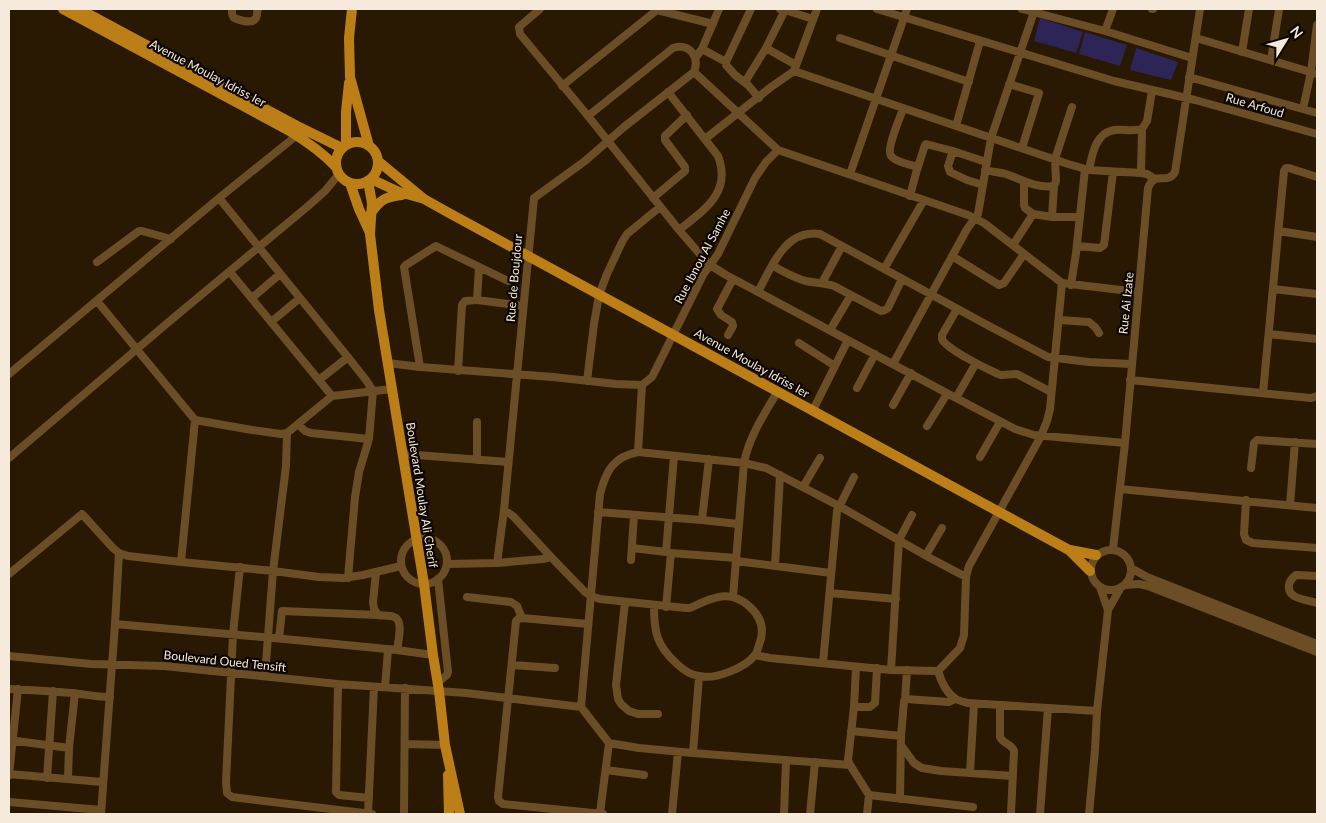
<svg xmlns="http://www.w3.org/2000/svg" width="1326" height="823" font-family="Lato,sans-serif">
	<style>
		.green { fill: #2d2557 }
		.lines { fill: none; stroke-linecap: round; stroke-linejoin: round }
		.minor { stroke: #6c4e26; stroke-width: 8 }
		.major { stroke: #bc7f18; stroke-width: 10 }
		.labels { text-anchor: middle; dominant-baseline: central; stroke-width: 4.5; stroke-linejoin: round; paint-order: stroke }
		.street-label { font-size: 12px; fill: #f5eadc; stroke: #0c0601 }
	</style>
	<rect width="100%" height="100%" fill="#291802"/>
	<path class="green" d="M1040,18L1083,32L1076,53L1034,41Z
		M1085,32L1127,45L1120,66L1079,54Z
		M1136,48L1178,62L1171,80L1130,70Z"/>
	<g class="lines">
		<path class="minor" d="M232,9V14L234,18C240,20 252,25 256,18C257,18 257,9 258,9
			M540,9L519,27L520,34L588,116L679,230L705,260L710,265L726,275L758,292L956,398L1015,429L1034,435L1125,443
			M751,9L726,62V65L735,75L748,85L759,98
			M877,9L1114,81L1195,100L1317,134
			M1022,9L1105,31L1192,58
			M1152,9H1153
			M785,10L813,19
			M1105,31L1113,9
			M840,38L969,82
			M1196,38L1317,74
			M766,48L796,65
			M702,49L726,62
			M1242,52L1249,9
			M696,57L702,49L719,9
			M1271,60L1279,9
			M794,71L1068,164L1089,170L1141,173L1147,174L1155,179
			M694,72L778,150L968,215L984,223L1062,283L1138,292
			M1189,77L1317,113
			M745,82L766,48L785,10L780,9
			M1009,84L1039,93L1022,148
			M562,86L657,10L713,24
			M668,92L718,156C732,193 704,210 679,230
			M903,109C900,118 886,149 891,156C896,162 910,165 918,167
			M1303,109L1311,72L1317,25
			M588,116L673,48C689,43 700,56 694,72
			M956,126L980,41
			M705,139L771,87L794,71L817,9
			M953,151L948,166L950,172L967,180L983,185
			M985,170C992,172 999,172 1006,174C1020,179 1038,189 1054,186L1056,181L1055,159L1072,107
			M1089,170C1092,154 1096,132 1115,130C1125,129 1131,132 1142,129L1147,121L1152,91
			M1141,173L1142,129
			M850,174L907,9
			M910,196L916,173L925,145L926,144L953,151L986,162
			M219,198L347,356L366,380L373,391L369,439L359,472L355,497L348,578
			M653,198L685,171V167L665,140V136L687,115
			M1033,214L1052,217H1080
			M1052,217L1054,186
			M1279,231L1317,237
			M1013,245L1033,214L1025,208L1024,205V181
			M1077,246L1100,248L1104,245L1113,172
			M952,256L999,285L1004,283L1024,254
			M97,262L139,231H142L171,239
			M773,266C783,271 794,278 806,281C815,283 825,283 834,286L881,311L885,310L888,308L902,279
			M884,269L924,200
			M230,272L332,396
			M822,283L842,246
			M1062,283L1050,409L1047,421L1041,436L969,566L966,577L964,635L960,648L938,671C941,681 946,693 956,699C959,701 964,702 968,703L1097,711
			M1071,285L1076,253L1085,169
			M1273,289L1317,294
			M758,292C772,266 785,229 820,234L989,326L1048,357L1089,362L1131,364
			M252,298L280,274
			M477,300L479,267
			M97,301L195,420L252,430L281,434L287,433L332,396L392,389
			M957,309L942,335C942,337 942,338 942,339C946,349 987,369 998,374L1001,375L1017,374L1051,392
			M1059,320L1089,322L1095,327L1099,333
			M271,322L300,298
			M830,330L851,295
			M1269,334L1317,339
			M728,335L733,326L732,322L721,315L717,309L733,279
			M799,343L835,366
			M388,363L420,367L553,377L616,384L642,385L652,377L703,275L718,254L755,178L766,162L778,150
			M893,364L967,229L978,214L991,138L1035,9
			M420,367L404,267L406,265L436,246L508,281
			M458,371L462,305L465,301L477,300L523,306
			M9,374L219,198L296,136
			M319,380L348,357
			M1130,380L1311,398L1317,396
			M587,381L594,324L599,295L607,274L622,242L627,234L660,207
			M857,388L875,354
			M1263,393L1284,171L1286,168H1289L1317,177
			M956,398L976,363
			M893,405L911,373
			M813,410L848,340
			M299,425L305,431L311,433L369,439
			M927,426L947,394
			M638,452L642,385
			M403,454L508,462
			M980,457L1000,422
			M9,458L171,320L307,207L325,191L339,174
			M477,460V422
			M1251,468L1254,443L1257,440L1317,444
			M803,487L820,458
			M1120,489L1317,508
			M1246,500L1244,534L1246,540L1253,543L1317,548
			M1290,505L1295,442
			M504,510L513,516L551,557L585,592L591,596L600,599L686,608H690C711,598 730,588 750,607C761,617 765,630 759,645C758,648 757,653 755,655C745,668 715,680 699,676C691,675 682,669 676,663C656,645 654,631 654,605
			M598,512L702,520L738,524
			M702,520L709,459
			M401 561a23 23 0 1 1 46 0a23 23 0 1 1-46 0Z
			M632,548L666,552
			M1113,549L1125,443L1148,188C1156,169 1167,186 1175,172L1200,9
			M1091 570a20 20 0 1 1 40 0a20 20 0 1 1-40 0Z
			M671,553L736,558
			M926,555L942,528
			M631,560L634,515
			M736,561L831,573
			M181,562L195,420
			M497,563L504,510L534,198L585,161L624,127L694,72
			M447,564L497,563L543,559L551,557
			M775,566L780,475
			M240,567L233,634L226,782L227,793L232,797L372,814
			M1131,568L1147,577L1317,644
			M9,574L82,514L113,548L119,553L128,556L181,562L273,571L319,577L343,578L363,575L401,566
			M1317,576L1296,575C1292,578 1290,580 1289,585C1287,600 1307,599 1317,603
			M1125,585L1139,584L1148,586L1317,652
			M1100,587L1108,610
			M830,593L896,599
			M467,597L511,602L517,606L522,618
			M733,597L744,463C749,437 764,414 778,391
			M625,602L616,685L618,699L621,704L629,711L638,714H658
			M666,607L671,553L666,552L674,456
			M115,624L295,640L397,650C398,642 404,620 394,617C389,615 383,616 378,615L374,609L373,602L376,572
			M588,624L522,618L518,619L516,621L498,797L499,801L503,804L603,814
			M279,638L282,611L378,615
			M397,650L433,655
			M755,655L770,658L891,670L938,671
			M9,656L91,664L164,666L338,684L466,693L581,707
			M823,663L837,511L854,477
			M512,665L555,668
			M856,667L854,707L848,760L850,765L869,795
			M891,670L899,540L912,515
			M265,676L273,571L286,466L287,433
			M437,683L447,675L448,672L438,579
			M338,684L336,792L339,795L369,798
			M385,687L388,650
			M9,689C30,690 50,691 71,693C84,694 97,697 110,697
			M905,700L907,670
			M1000,706V737C1003,744 1012,744 1014,751L1011,814
			M854,707H870L875,703L877,668
			M851,731L901,736
			M9,740L69,748L75,693
			M609,743L639,748L693,753L850,765
			M405,744L445,745
			M901,745L914,763L922,768L941,771L1013,776
			M693,753L699,677
			M606,770L644,775
			M970,773L974,704
			M9,774L102,782
			M9,775L18,689
			M47,778L53,691
			M68,779L69,748
			M900,799L901,736L904,701L906,699L949,702L955,699
			M9,802L101,810
			M600,813L609,743L581,707L600,494C606,471 613,457 638,452L744,463L766,468L839,506L930,558L966,577
			M101,814L115,624L119,553
			M368,814L374,687
			M404,814L405,688
			M672,814L678,752
			M784,814L786,761
			M810,814L815,762
			M867,814L869,795L973,807
			M1040,814L1048,708
			M1089,814L1095,750L1097,711L1108,610L1120,589"/>
		<path class="major" d="M63,9L288,130C306,141 322,152 336,167
			M79,9L297,126L342,148
			M352,9L349,38L350,77L369,146
			M336 163a21 21 0 1 1 42 0a21 21 0 1 1-42 0Z
			M346,145V112L349,83
			M378,161L424,199L449,213L1069,550L1090,571
			M371,179L399,192L421,198
			M368,181L372,203L370,234L379,310L424,584L433,655L439,691L445,745L460,814
			M350,183L359,209L370,233
			M371,213C381,199 385,197 402,195
			M1070,550L1096,555
			M448,775L449,814"/>
	</g>
	<g class="labels">
		<g class="street-label">
			<text transform="translate(208 73) rotate(28)">Avenue Moulay Idriss Ier</text>
			<text transform="translate(1255 105) rotate(16)">Rue Arfoud</text>
			<text transform="translate(702 256) rotate(-62)">Rue Ibnou Al Samhe</text>
			<text transform="translate(514 278) rotate(-85)">Rue de Boujdour</text>
			<text transform="translate(1126 303) rotate(-84)">Rue Ai Izate</text>
			<text transform="translate(752 363) rotate(29)">Avenue Moulay Idriss Ier</text>
			<text transform="translate(422 495) rotate(81)">Boulevard Moulay Ali Cherif</text>
			<text transform="translate(225 661) rotate(6)">Boulevard Oued Tensift</text>
		</g>
	</g>
	<rect width="1326" height="823" fill="none" stroke="#f5eadc" stroke-width="20"/>
	<g transform="translate(1286 40) rotate(53)" stroke="#0c0601" stroke-width="4" paint-order="stroke">
	<path d="M0-4L9 19L0 12L-9 19Z" fill="#f5eadc"/>
	<text y="-8" font-size="14" font-weight="bold" text-anchor="middle" fill="#f5eadc">N</text>
	</g>
</svg>
